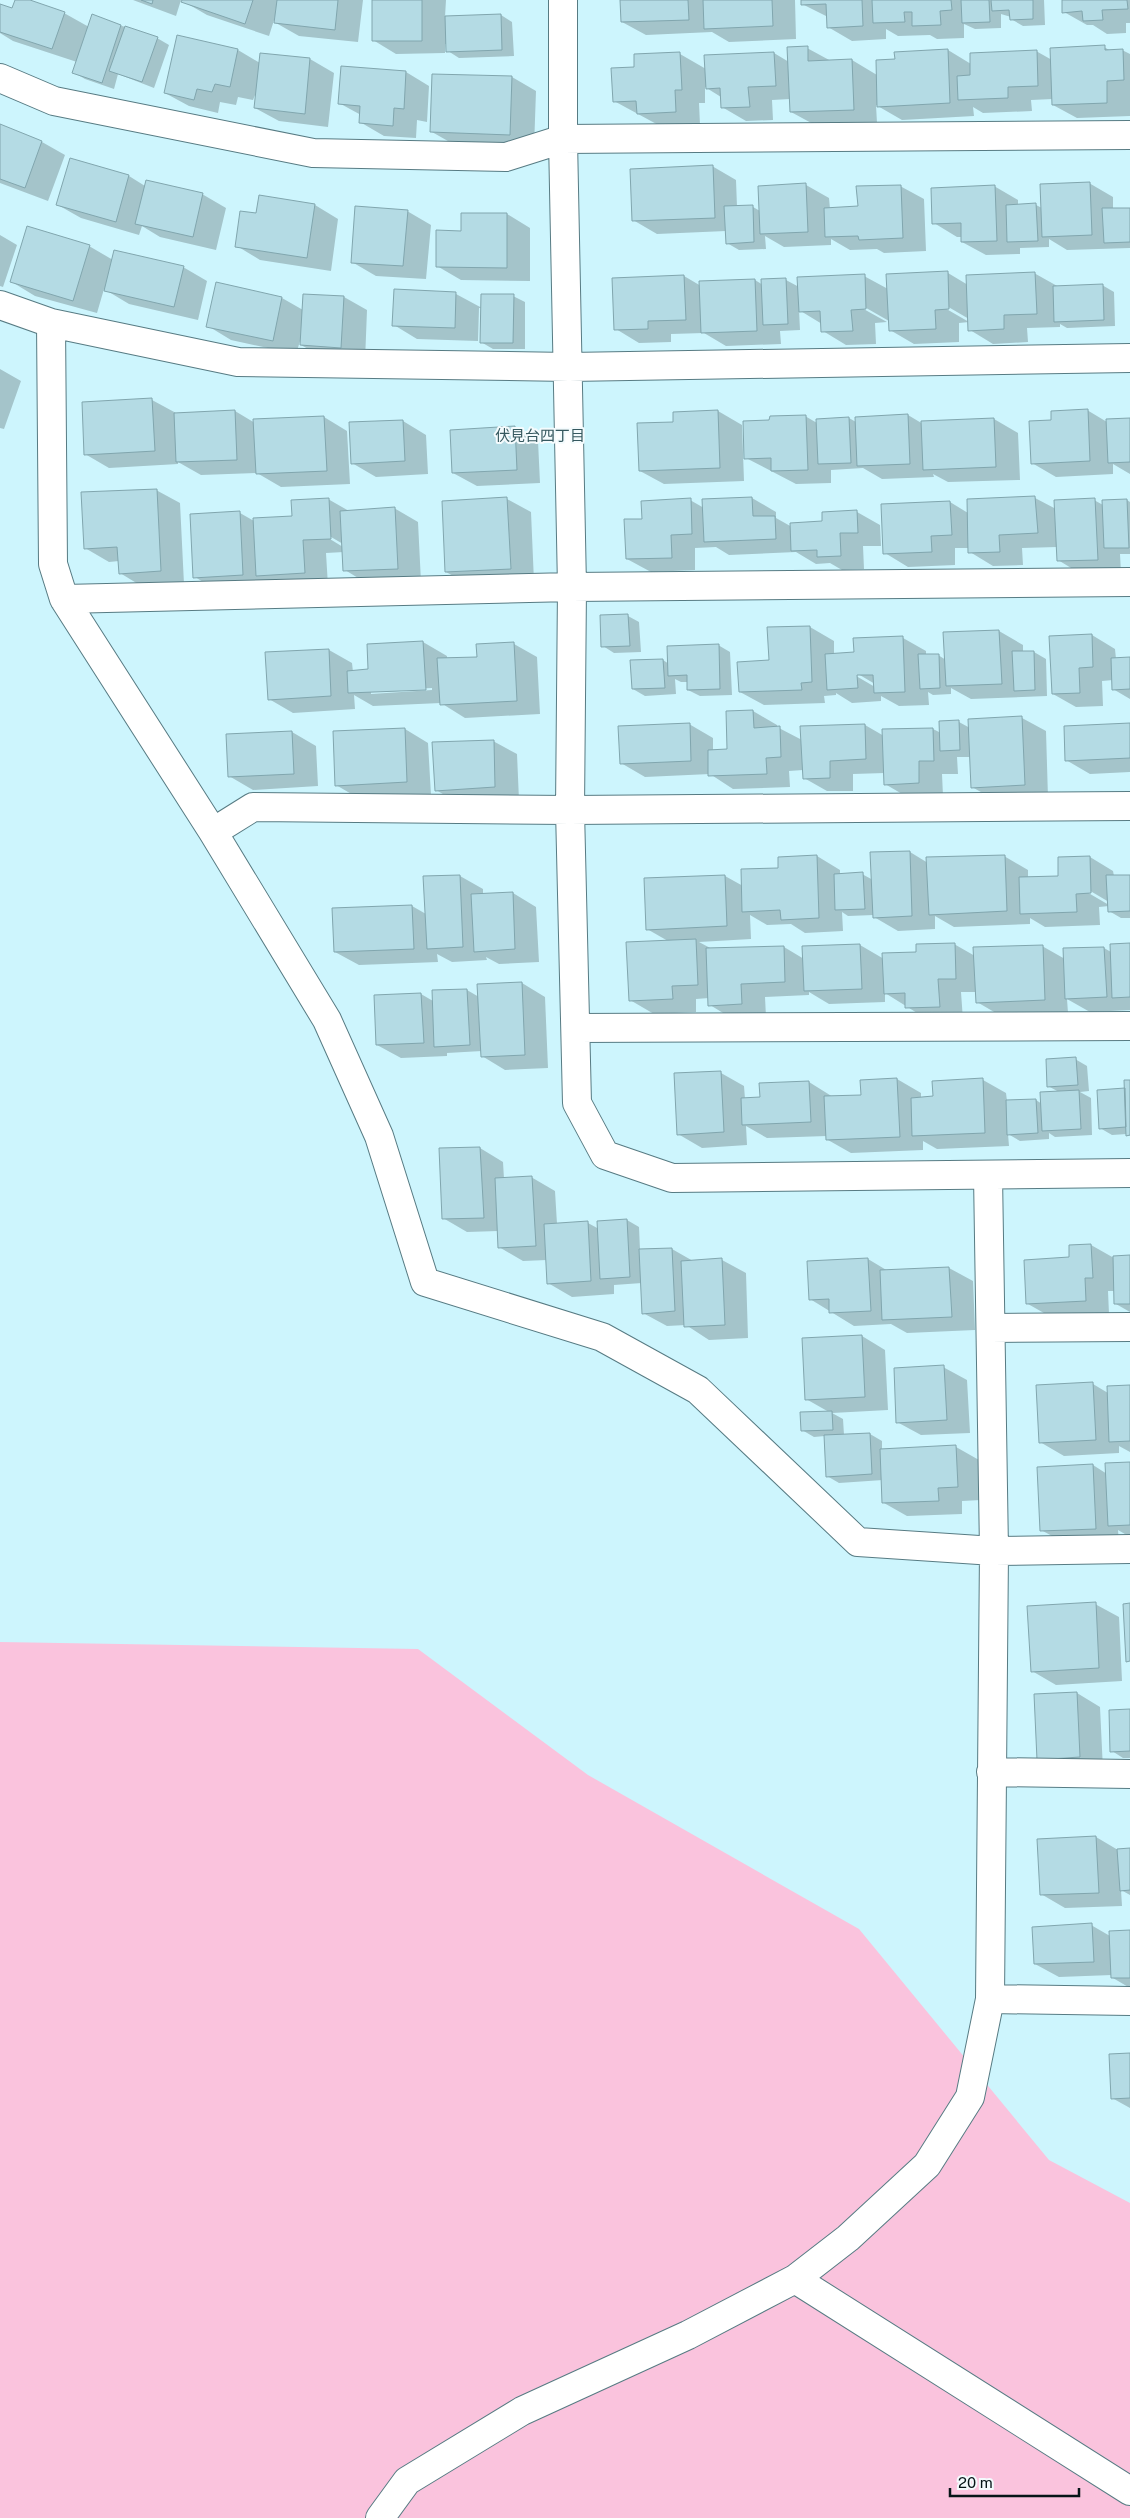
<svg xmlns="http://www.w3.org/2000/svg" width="1130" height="2518" font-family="'Public Sans','Noto Sans JP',sans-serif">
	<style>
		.green { fill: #fac3dd }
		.shadow { fill: #0003; fill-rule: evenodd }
		.building { fill: #b4dbe4; stroke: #81a6ae }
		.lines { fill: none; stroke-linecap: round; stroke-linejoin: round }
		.street-casing { stroke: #577b83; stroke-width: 30 }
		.street { stroke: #fff; stroke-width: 28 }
		.labels { text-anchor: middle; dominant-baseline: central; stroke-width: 4; stroke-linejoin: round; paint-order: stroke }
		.neighbourhood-label { font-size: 15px; fill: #35585f; stroke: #f4fbfd }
	</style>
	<rect width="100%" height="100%" fill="#cdf5fd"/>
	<path class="green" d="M0,1642L418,1649L588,1775L859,1929L1049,2160L1130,2203V2518H0Z"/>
	<path class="shadow" d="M16,0H26L64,13L89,27L93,16L157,38L169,45L154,88L118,74L114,89L85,79L73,72L77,62L13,41L0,33V6L13,10Z
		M133,0H363L358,42L299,36L276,23L275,17L269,36L207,15L181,0L176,16Z
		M373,0H446L445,17L501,15L512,22L514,56L459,58L448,51L447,44H445V53L396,54L373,40Z
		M622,0H795L796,39L729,42L712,32L646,35L622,22Z
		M802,0H1044L1045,25L1023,26L1011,19V17L1001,14V28L975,29L964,24V38L937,39L930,35L898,36L886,29V39L852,41L828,27V17L802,4Z
		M1063,0H1130V23H1126V33L1107,34L1093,25H1087L1064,12Z
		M1104,47L1111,51L1122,50L1130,54V116L1077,118L1053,105V99L1031,100L1032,111L983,113L973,107L974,116L902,120L876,105L877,123L815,125L791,112L790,99L772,100L773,120L746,121L722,107L721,97L705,87V103H699L700,125L662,127L614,101L636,68L635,56L680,54L706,69V56L774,53L789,62L807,48L831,61L852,60L877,75L896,61L948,50L971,64L1036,51L1052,60Z
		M238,50L260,63L261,54L310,59L334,73L328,127L279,121L255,108L257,90L253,100L238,97L236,105L220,102L218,113L189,106L165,93Z
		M406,72L429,86L427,122L417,120L416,138L384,136L360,122L361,115L339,103Z
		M512,77L536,91L534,148L455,145L432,132Z
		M0,126L42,142L65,155L48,201L0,183Z
		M71,160L129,176L145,186L202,194L226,208L216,250L160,237L142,226L139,235L81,218L58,205Z
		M712,166L736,180L737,207H753L760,211L806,185L829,198L830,209L859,207L900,186L924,199L926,251L884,253L877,249L850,250L831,239V245L784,247L765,236L766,249L739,250L727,243L726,231L657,234L633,220Z
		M1089,183L1113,197V209H1130V248L1067,250L1049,239V247L1020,248V254L986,255L962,242V237H957L934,223L994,186L1018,200V205H1036L1042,208Z
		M315,205L338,219L331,271L260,260L237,246L257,214Z
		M407,211L431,225L426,279L376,276L352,262Z
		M507,214L530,228V281L461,280L437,266L462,232Z
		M0,235L17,245L3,287L0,286Z
		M89,246L113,260L183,267L207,281L198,320L129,304L104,289L97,313L35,296L12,282Z
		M948,273L968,285L1034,273L1059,287L1102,285L1114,292L1115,326L1067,328L1060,324V327L1027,328L1028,342L993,344L970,330L969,322L959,323V342L914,344L890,330L889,321L861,305L860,307L887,322L875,323L876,344L846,345L823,331L822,324L799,310L800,330L780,331L781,344L726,346L704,333L671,334V342L639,343L616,329L684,276L701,286L755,280L763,285L786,280L799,287L864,276L888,289ZM945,305L969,319V322L943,307Z
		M456,294L482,308H479L478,341L417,339L394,325Z
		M513,296L525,302V349H493L481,342Z
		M344,297L367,310L365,361L324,358L301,345V338L296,354L231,340L208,326L282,298L303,310Z
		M0,369L21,381L4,429L0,428Z
		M152,400L176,413L235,411L255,423L324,417L347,431L350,484L281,487L257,473L201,475L178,462V464L109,468L85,454Z
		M1087,410L1107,422L1130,419V474L1113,464V474L1056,477L1032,463L1053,422Z
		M718,411L742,425L744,481L664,484L640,471L674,423Z
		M908,415L923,424L994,419L1018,433L1020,480L948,482L933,474L934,477L882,479L863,468L831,470V483L796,484L746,458L771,421L805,416L817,423V420L849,418L856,422Z
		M403,421L426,435L428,474L376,477L352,463Z
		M514,428L538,441L540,483L477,486L453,473Z
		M156,490L180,503L184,584L143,587L120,573L119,561L109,562L85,548Z
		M752,498L776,512V518L792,527L823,523L857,512L880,525L881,546H863L864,569L842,570L830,563L816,564L796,552L729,555L716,547L695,548V570L651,572L627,559L643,521L690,500L704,508V500Z
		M1035,498L1056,509L1094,500L1103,505L1127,500L1130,502V554H1120L1121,573L1081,574L1058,560L1057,547L1022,548L1023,565L993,566L970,552L969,548H955V565L908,567L885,553L950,502L968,513V500Z
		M328,499L349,511L394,508L418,522L421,582L368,584L345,570L344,552L326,553L328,586L218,591L195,577L240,513L254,521L293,517ZM326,534L343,544V547L325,536Z
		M507,499L531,512L534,582L470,585L446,572Z
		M628,616L639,622L641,652L614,653L603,646Z
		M810,627L834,641V655L855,653L903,638L926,651V655H938L946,660L999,631L1023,645V652H1034L1046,659L1047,696L971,699L951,688V694L933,695L928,692L929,705L899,706L881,696V701L852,703L836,693V695L824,696L825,703L764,705L740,692L770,661L768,629ZM853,671L875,684V687L851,673Z
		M1092,635L1115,649L1116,659L1130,658V699L1113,689V680L1102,681L1103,706L1076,707L1053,694Z
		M423,642L447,656V659L478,658L514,644L537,657L540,714L465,718L441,703L373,706L354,695L355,709L293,713L269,699L329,650L352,663L353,672L369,671L368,645ZM432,688V690L371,694V691Z
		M718,645L730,652L732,695L700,696L688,690V682H681L675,679L676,694L645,696L633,689L663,660L669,664Z
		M753,711L777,725V727L802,740L865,725L884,736L883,730L933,729L941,733L959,722L970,728L1022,718L1046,731L1048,798L995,800L972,787L971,757H957L958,774H942L943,796L909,798L885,784V773L853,774V791H827L804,778L803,770L789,771L790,787L733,789L710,774L645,777L621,763L689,724L713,738V751L728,750Z
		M1130,724V772L1090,774L1066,760Z
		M405,729L428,743L431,795L360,799L336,785Z
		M292,732L316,746L318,786L253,790L229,776L227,735Z
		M493,741L517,754L519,800L460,804L436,790Z
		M910,852L928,863L1004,856L1028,870V878L1059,877L1090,857L1113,871L1114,876H1130V918H1121L1109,911V906L1099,907L1100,925L1045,927L1030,918V924L954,927L935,916V929L898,931L874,917V915L848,916L842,912L843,931L805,933L791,924L767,925L750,915L751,939L699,942L712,949L784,947L804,959L860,945L884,959L954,944L975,956L1042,946L1065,959L1064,949L1104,948L1111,952L1130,944V1010L1090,1012L1067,999L1068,1013L1001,1016L977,1002V992H961L963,1020L930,1021L885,993V1002L829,1004L809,992V995L765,997L766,1017L733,1019L710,1005L709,998L696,999V1012L654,1014L630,1000L668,941L647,929L725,876L743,886L817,856L840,870V875L862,874L873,880ZM1087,889L1109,902V905L1085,891Z
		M460,876L483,889V895L513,893L536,907L539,962L499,964L486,957L487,960L452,962L437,954L438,962L359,965L335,952L412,906L426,914Z
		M522,983L545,997L548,1068L505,1070L482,1056V1051L447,1053V1056L401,1058L377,1045L421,994L433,1001V992L467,990L479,997Z
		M1075,1059L1087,1066L1089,1091L1080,1092L1091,1098L1092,1135L1055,1137L1049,1133V1139L1020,1141L1008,1134L1009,1146L937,1149L923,1141V1150L851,1153L828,1140L827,1136L767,1138L746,1126L747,1145L702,1148L678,1134L721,1073L744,1086L745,1099L761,1098V1084L809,1082L833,1097L862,1096L897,1079L921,1093V1098H934L983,1080L1006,1093L1007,1101L1036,1100L1042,1104L1059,1092L1048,1086Z
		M1130,1081V1136L1127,1134L1112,1135L1100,1128Z
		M480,1148L503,1162L504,1179L531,1177L555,1191L557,1224L588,1223L599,1229L627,1220L639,1227L640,1250L672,1249L693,1261L722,1260L746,1273L748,1338L709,1340L686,1325L667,1326L643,1313L642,1283L614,1285V1294L572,1297L548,1283L547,1260L523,1261L499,1247L498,1231L467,1232L443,1218Z
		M1091,1245L1114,1258L1130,1256V1312L1116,1304L1115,1291H1108L1109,1314L1051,1317L1028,1304L1070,1259V1247Z
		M868,1259L888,1271L949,1268L973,1281L975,1330L907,1333L891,1324L854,1326L810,1299Z
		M862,1336L885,1350L888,1410L832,1413L843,1419L844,1435L870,1434L882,1441V1450L956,1447L979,1460L981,1500L962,1501V1514L907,1516L884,1503L883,1480L839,1483L827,1476L825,1436L814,1437L802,1430L829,1412L806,1399Z
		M943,1367L967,1380L970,1433L921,1435L897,1422Z
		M1093,1384L1108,1393L1130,1386V1452L1119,1446V1453L1064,1456L1040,1442Z
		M1130,1463V1537L1118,1530L1119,1542L1065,1543L1041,1530L1093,1465L1107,1474Z
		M1095,1604L1119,1617L1122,1681L1056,1685L1032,1671Z
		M1077,1693L1100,1707L1103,1770L1038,1759Z
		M1130,1710V1758H1123L1112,1751Z
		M1096,1837L1118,1850L1130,1849V1895L1121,1890L1122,1906L1065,1908L1041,1894Z
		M1091,1925L1110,1936L1130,1931V1988L1113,1978L1112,1975L1059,1977L1035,1964Z
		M1130,2054V2108L1112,2098Z"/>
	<path class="building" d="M15,0H30L65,12L52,49L0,32V4L12,8Z
		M141,0H153L152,4Z
		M182,0H253L245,24L181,2Z
		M277,0H338L335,30L274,23Z
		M372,0H422V41H372Z
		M620,0H688L689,20L621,22Z
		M703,0H772L773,26L704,29Z
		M801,0H862L863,26L827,28L826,4L801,5Z
		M872,0H951L952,10L940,11L941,25L912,26V12H904L905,22L873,23Z
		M961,0H989L990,22L962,23Z
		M991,0H1033V19L1010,20L1009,10L992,11Z
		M1062,0H1127L1128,9L1102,10L1103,20L1083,21L1082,11L1062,13Z
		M92,14L121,25L102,83L72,73Z
		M501,14L502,50L446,52L445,16Z
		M125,26L158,37L142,82L109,71Z
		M177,35L238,49L230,87L215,84L212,92L197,89L194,100L164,93Z
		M1105,45V50L1123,49L1124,80L1107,81V103L1052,105L1050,48Z
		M808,46V61L852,59L854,110L790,112L787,47Z
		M948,49L950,103L877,107L876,60L895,59L894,52Z
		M1037,50L1038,86L1008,87V98L958,100L957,76L970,75V53Z
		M680,52L682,90H675L676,112L637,114L636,101L613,102L611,68L634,67V54Z
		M774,52L776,86L748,87L750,107L721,108L720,88L706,89L704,55Z
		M260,53L310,58L305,114L254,108Z
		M341,66L406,71L404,109L394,108L393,126L359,123L360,106L338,104Z
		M432,74L512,76L510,135L430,132Z
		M0,124L42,141L25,188L0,179Z
		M70,158L129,175L116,222L56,205Z
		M713,165L715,218L632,221L630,169Z
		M146,180L203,193L193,237L135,224Z
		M1090,182L1092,235L1042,237L1040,184Z
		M806,183L808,232L760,234L758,186Z
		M901,185L903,238L859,240L858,236L825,237L824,208L858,206L856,186Z
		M995,185L997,241L961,242V223L932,224L931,188Z
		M259,195L315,204L307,258L235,247L240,211L256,213Z
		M1036,203L1038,241L1007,242L1006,205Z
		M753,205L754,242L726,244L724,206Z
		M355,206L408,210L403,266L351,263Z
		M1102,208H1130V242L1104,243Z
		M461,213H507V268L436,267V230L461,231Z
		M27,226L90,245L73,301L10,282Z
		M114,250L184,266L174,307L104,291Z
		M948,271L949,309L935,310L936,329L889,331L886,274Z
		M1035,272L1037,314L1004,315V329L968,331L966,275Z
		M865,274L866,309L851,310L853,331L821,332L820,311L799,312L797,277Z
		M684,275L686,320L648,321V329L614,330L612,278Z
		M786,278L788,324L763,325L761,279Z
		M755,279L757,331L701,333L699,281Z
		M216,282L282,297L273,341L206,327Z
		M1103,284L1104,320L1054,322L1053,286Z
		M394,289L456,292L455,328L392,326Z
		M303,294L344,296L341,348L300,345Z
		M481,294H514L513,343H480Z
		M152,398L155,451L84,455L82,402Z
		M1088,409L1090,461L1031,464L1029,421L1051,420V411Z
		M235,410L237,460L176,462L174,413Z
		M718,410L720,468L639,471L637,423L673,422V412Z
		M908,414L910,464L857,466L855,417Z
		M806,415L808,470L771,471V458L744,459L743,421L769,420L770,416Z
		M324,416L327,471L256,474L253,419Z
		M849,417L851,463L818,464L816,419Z
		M994,418L996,467L923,470L921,421Z
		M1130,418V462L1108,463L1106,419Z
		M403,420L405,461L351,464L349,422Z
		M515,426L517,470L452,473L450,430Z
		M157,489L161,571L119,574L117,547L84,549L81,492Z
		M1035,496L1038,533L999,535L1000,552L968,553L967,499Z
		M507,497L511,569L445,572L442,501Z
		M752,497L753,516H775L776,539L704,542L702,499Z
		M329,498L331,539L303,540L305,573L256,576L253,518L292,516L291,500Z
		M691,498L692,534L671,535L672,558L626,559L624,519H642L641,501Z
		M1095,498L1098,560L1057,561L1054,500Z
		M1127,499L1129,548H1104L1102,500Z
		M950,501L952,535L931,536L932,552L883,554L881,504Z
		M395,507L398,569L343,571L340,511Z
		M857,510L858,533H840L841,556L817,557V550L791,551L790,523L822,521V512Z
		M240,511L243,575L193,578L190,514Z
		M628,614L630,646L601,647L600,615Z
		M810,626L812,682L801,683L802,690L739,692L737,662L769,660L767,627Z
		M999,630L1002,684L946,686L943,632Z
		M1092,634L1093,667L1079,668L1080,693L1052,694L1049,636Z
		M903,636L905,692L874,693L873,675H857L858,688L827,690L825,654L854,652L853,638Z
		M423,641L426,690L348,693L347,671L368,669L367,644Z
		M514,642L517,701L440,705L437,658L477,657L476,644Z
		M719,644L720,689L687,690V675L668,676L667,646Z
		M329,649L331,696L268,700L265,652Z
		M1012,651H1034L1035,690L1014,691Z
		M918,654H939L940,688L920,689Z
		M1130,657V689L1112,690L1111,658Z
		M663,659L665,688L632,689L630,660Z
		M753,710L754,728L780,726L781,757L766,758L767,774L708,776V750L727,749L726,711Z
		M1022,716L1025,785L971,788L968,719Z
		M959,720L960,750L940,751L939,721Z
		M690,723L691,761L620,764L618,726Z
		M1130,723V758L1065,761L1064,726Z
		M865,724L866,759L830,761V778L803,779L800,726Z
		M405,728L407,782L335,786L333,731Z
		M933,728L934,761H919V783L884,785L882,729Z
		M292,731L294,774L228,777L226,734Z
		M494,740L495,787L435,791L432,742Z
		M910,851L912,916L873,918L870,852Z
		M817,855L819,918L781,920L780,910L742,912L741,869L778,868V857Z
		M1005,855L1007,911L929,915L926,857Z
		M1090,856L1091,893L1076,894L1077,912L1020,914L1019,877L1058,876V857Z
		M863,872L865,909L835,910L834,874Z
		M460,875L463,947L427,949L423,876Z
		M725,875L727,926L646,930L644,878Z
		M1106,875H1130V911L1108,912Z
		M513,892L515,949L474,952L471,894Z
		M412,905L414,949L334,952L332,908Z
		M696,939L698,985L672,986L673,999L629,1001L626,942Z
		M955,943L956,979H938L940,1007L905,1008V993L884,994L882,953L916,952V944Z
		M1130,943V997L1112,998L1110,944Z
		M860,944L862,989L804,991L802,946Z
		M1043,945L1045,1000L976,1003L973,947Z
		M784,946L785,982L741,984L742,1004L708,1006L706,948Z
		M1104,947L1107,997L1065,999L1063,948Z
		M522,982L525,1055L481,1057L477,984Z
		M467,989L470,1045L434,1047L432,990Z
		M421,993L424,1043L376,1045L374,995Z
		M1076,1057L1078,1085L1047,1087L1046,1059Z
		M721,1071L724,1132L677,1135L674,1073Z
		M897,1078L900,1137L826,1140L824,1096L861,1095L860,1080Z
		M983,1078L985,1133L912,1136L911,1098L933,1096L932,1081Z
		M1124,1080H1130V1135L1126,1136Z
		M809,1081L811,1122L742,1125L741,1098L760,1097L759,1083Z
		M1125,1088L1126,1127L1099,1129L1097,1090Z
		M1079,1090L1081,1129L1042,1131L1040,1092Z
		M1036,1099L1038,1133L1007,1135L1006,1100Z
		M480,1147L484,1218L442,1219L439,1148Z
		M532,1176L536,1246L498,1248L495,1178Z
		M627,1219L630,1277L600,1279L597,1221Z
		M588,1221L591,1281L547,1284L544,1224Z
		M1091,1244L1093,1278H1085L1086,1301L1026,1304L1024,1260L1069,1257V1245Z
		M672,1248L675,1311L642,1314L639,1249Z
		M1130,1255V1304H1114L1113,1256Z
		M722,1258L725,1325L684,1327L681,1261Z
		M868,1258L871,1311L829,1313V1299L809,1300L807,1261Z
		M949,1267L952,1317L882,1320L880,1270Z
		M862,1335L865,1397L805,1400L802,1338Z
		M944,1365L947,1420L896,1423L894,1368Z
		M1093,1382L1096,1440L1039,1443L1036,1385Z
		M1130,1385V1441L1109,1442L1107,1386Z
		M832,1411L833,1430L801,1431L800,1412Z
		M870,1433L872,1474L826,1477L824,1435Z
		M956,1445L958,1487L938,1488L939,1501L882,1503L880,1449Z
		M1130,1462V1525L1108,1526L1105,1463Z
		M1093,1464L1096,1529L1040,1531L1037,1467Z
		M1096,1602L1099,1668L1031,1672L1027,1606Z
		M1130,1603V1661L1126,1662L1123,1604Z
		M1077,1692L1080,1757L1037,1760L1034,1694Z
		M1130,1709V1751L1110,1752L1109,1710Z
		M1096,1836L1099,1893L1040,1895L1037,1839Z
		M1130,1848V1890L1120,1891L1117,1849Z
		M1092,1923L1094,1962L1034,1964L1032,1927Z
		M1130,1930V1978H1111L1109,1931Z
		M1130,2053V2098L1111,2099L1109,2054Z"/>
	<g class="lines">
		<defs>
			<path id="street" d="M563,0V139L572,587L570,810L577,1103L605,1155L672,1178L1130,1173
				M0,78L54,101L313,153L506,157L563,139L1130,135
				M0,305L51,323L238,362L569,367L1130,358
				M51,323L53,564L64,599L572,587L1130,582
				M64,599L213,832L327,1020L379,1136L425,1282L602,1337L698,1390L858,1542L994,1551L1130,1549
				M213,832L253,807L570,810L1130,806
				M576,1028L1130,1026
				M988,1175L994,1551L990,1999L1130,2001
				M991,1328L1130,1327
				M991,1772L1130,1774
				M990,1999L970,2097L927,2165L848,2238L795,2279L1130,2491
				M380,2518L407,2481L522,2411L688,2335L795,2279"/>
		</defs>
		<use href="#street" class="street-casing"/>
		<use href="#street" class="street"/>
	</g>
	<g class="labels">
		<g class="neighbourhood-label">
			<text x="540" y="435">伏見台四丁目</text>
		</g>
	</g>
	<path d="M950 2488v8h129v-8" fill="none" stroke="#061417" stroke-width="2.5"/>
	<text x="958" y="2488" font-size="15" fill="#061417" stroke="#f4fbfd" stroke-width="4" paint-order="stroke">20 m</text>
</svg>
